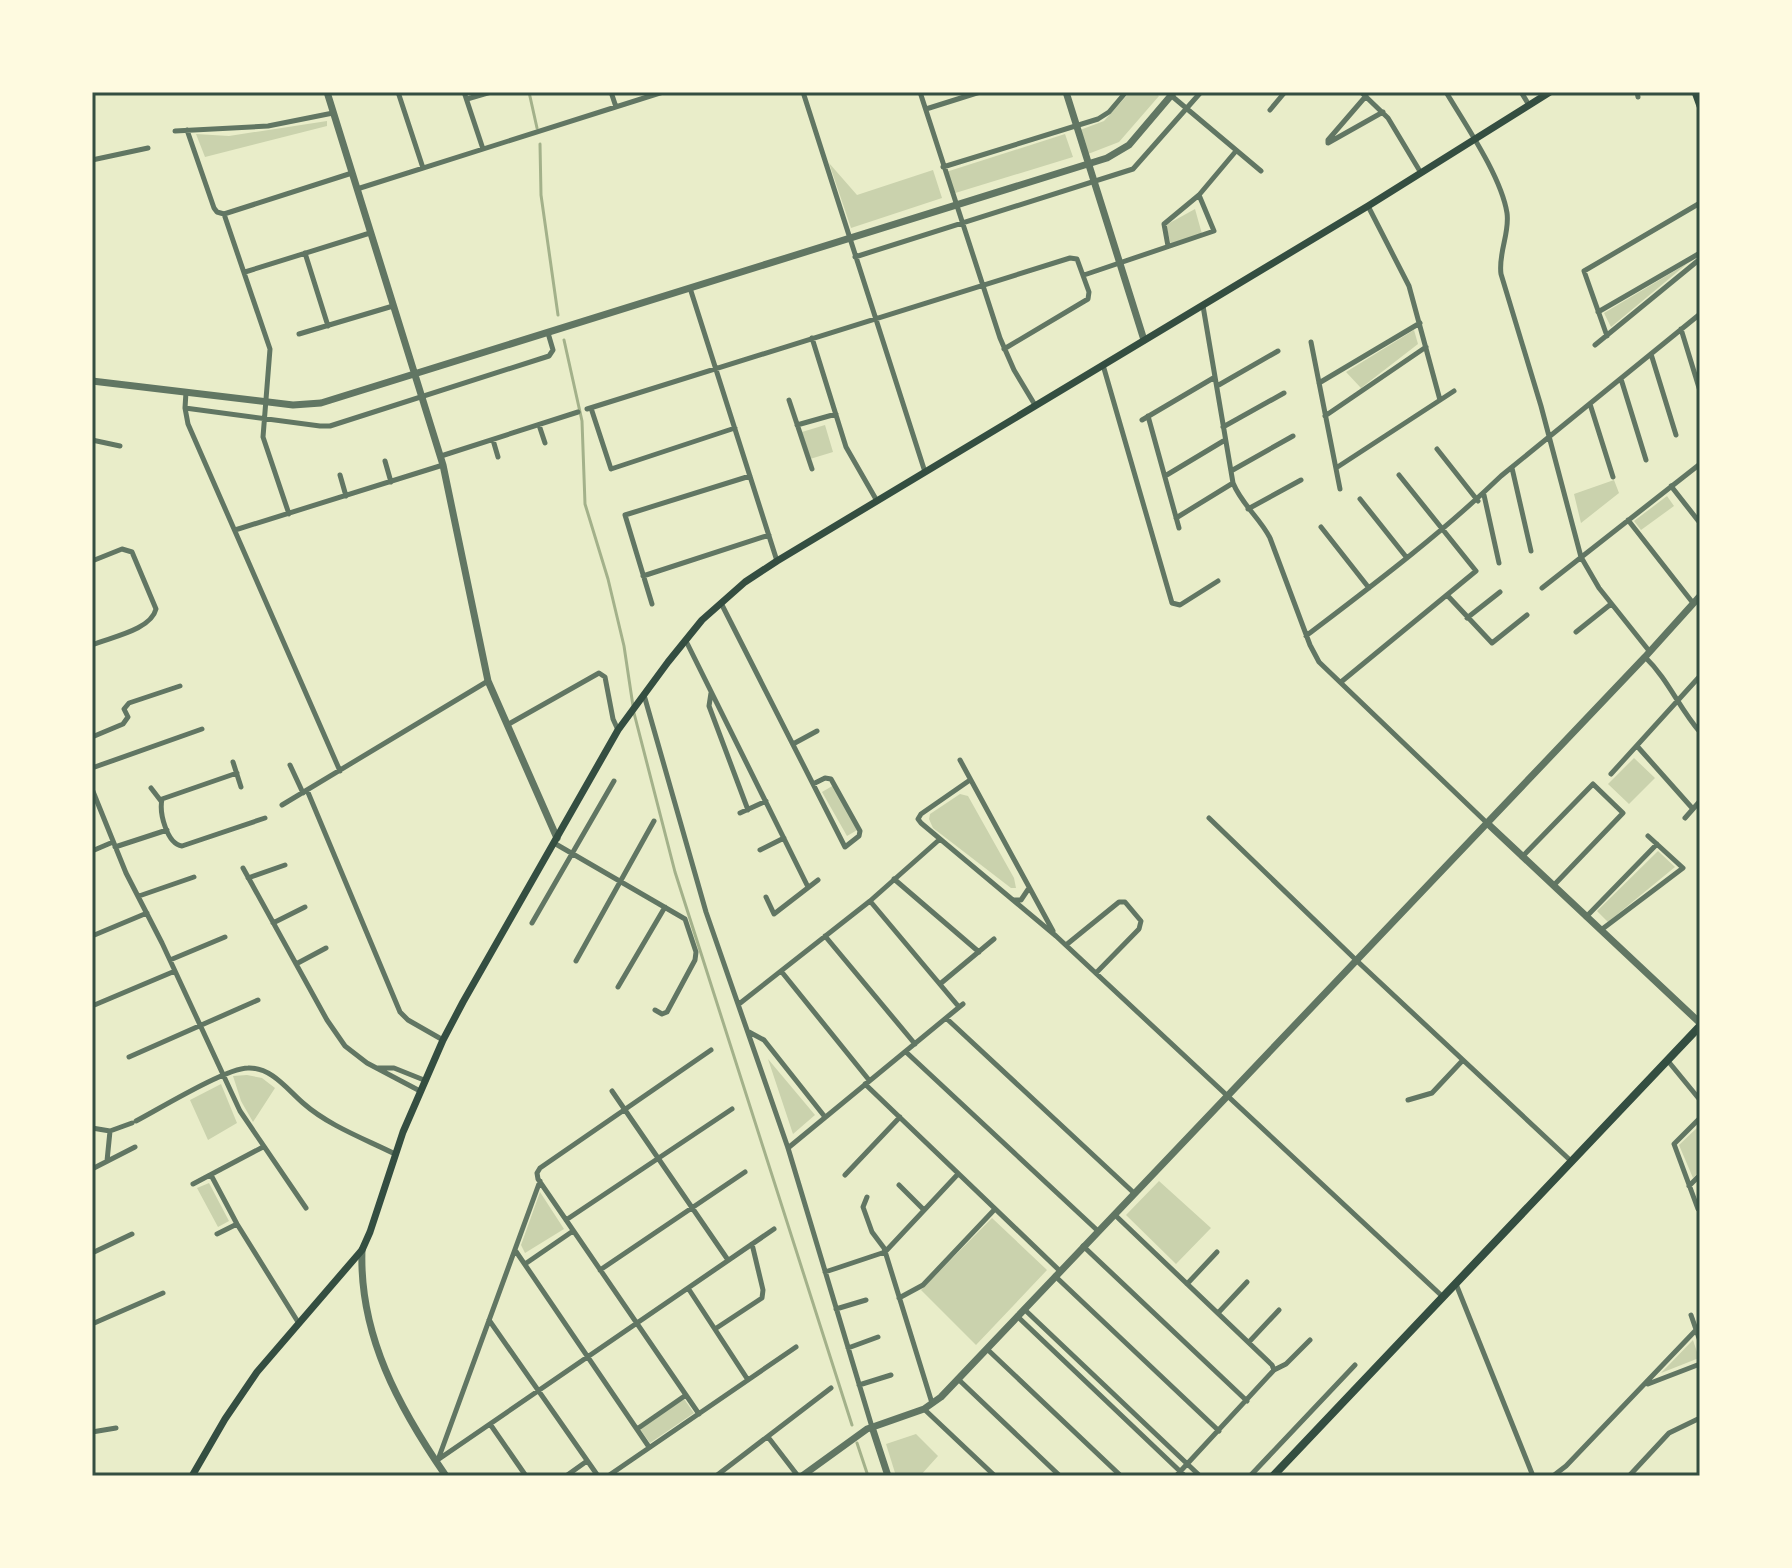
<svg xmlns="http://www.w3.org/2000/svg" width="1792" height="1568" font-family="'Space Grotesk',sans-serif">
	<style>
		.green { fill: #cad2ad }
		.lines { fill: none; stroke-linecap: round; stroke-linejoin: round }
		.stream { stroke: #a3b18a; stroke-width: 3 }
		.minor { stroke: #617663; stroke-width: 5 }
		.tertiary { stroke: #617663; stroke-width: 7 }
		.secondary { stroke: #344e41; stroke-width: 7 }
		.primary { stroke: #344e41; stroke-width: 8 }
		.neatline { fill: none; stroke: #344e41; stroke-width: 3 }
	</style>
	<rect width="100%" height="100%" fill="#e9edc9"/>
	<path class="green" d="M1130,92H1153L1159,96L1119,142L1088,154L1080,130L1104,121Z
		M327,121V126L205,157L196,134L229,136Z
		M1065,134L1073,157L952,194L946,172Z
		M829,163L857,195L933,170L942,198L851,228Z
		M1195,209L1202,234L1171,245L1166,225Z
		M1688,263L1611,327L1604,313Z
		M1414,330L1418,344L1361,388L1346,372Z
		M825,425L833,452L810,459L802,432Z
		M1614,480L1619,493L1581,523L1574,494Z
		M1667,496L1674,506L1641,530L1634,521Z
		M1634,758L1655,778L1629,804L1608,784Z
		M834,785L859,829L847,836L822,792Z
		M960,794L968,796L1014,878L1016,888H1011L933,828L929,819L930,814Z
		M1658,851L1675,867L1608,922L1597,911Z
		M768,1059L815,1115L793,1134Z
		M247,1075L262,1078L275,1088L253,1122L241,1101L233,1076Z
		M221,1084L237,1123L208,1140L190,1100Z
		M1700,1125V1171L1693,1178L1679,1145Z
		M1159,1181L1211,1228L1176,1264L1126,1215Z
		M209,1183L229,1221L218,1227L197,1188Z
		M540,1192L564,1229L525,1253L521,1245Z
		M992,1218L1047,1270L976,1345L921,1290Z
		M1693,1340L1699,1358L1661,1373Z
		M684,1399L694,1413L650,1443L640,1429Z
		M916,1434L938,1456L920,1476H896L886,1444Z"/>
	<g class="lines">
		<path class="stream" d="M529,92L537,128
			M540,144L541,195L558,315
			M564,340L582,421L585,504L608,579L624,646L633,706
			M634,713L675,872L852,1425
			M857,1443L868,1476"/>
		<path class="minor" d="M398,92L423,168
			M464,92L483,149
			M611,92L616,107
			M803,92L925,472
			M920,92L1000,338L1014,370L1035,405
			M1167,92L1261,171
			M1361,92L1388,118L1421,173
			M1446,92C1465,124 1501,176 1507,213C1510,233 1498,253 1501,274L1541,406L1581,557L1599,588L1650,652
			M1521,92L1529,105
			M1637,92L1638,97
			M1366,96L1328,140V143L1383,112
			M467,99L491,92
			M926,109L980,92
			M1270,110L1285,92
			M187,130L214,208L217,212L224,214L270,349L263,437L289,514
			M175,131L268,126L333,113
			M92,160L148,148
			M943,167L1098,119L1109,112L1126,92
			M357,189L663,92
			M1368,206L1409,286L1440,400
			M224,214L352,173
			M1168,246L1164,224L1199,195L1236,151
			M305,253L328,326
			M855,257L1133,169L1201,92
			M245,272L370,233
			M1084,275L1214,231L1199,195
			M690,288L777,561
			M1203,306L1233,483C1242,505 1260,518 1270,538L1310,645L1319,662L1487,823
			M1598,312L1700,253
			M1681,329L1700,391
			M299,334L393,306
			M1607,336L1584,271L1700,203
			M812,338L846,447L877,501
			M1311,342L1340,489
			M1595,345L1700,259
			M1651,354L1676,435
			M1103,365L1172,603L1180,605L1218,581
			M1621,379L1646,460
			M1319,383L1420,323
			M1217,386L1278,351
			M186,392L185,408L188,424L340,771
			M789,400L812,469
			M1590,404L1613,477
			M185,408L320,426H330L549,356L553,350L548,333
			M591,408L611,469L735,428
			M587,409L1070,258L1077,259L1089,292L1088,299L1004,349
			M1148,416L1179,528
			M1325,416L1426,347
			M1142,420L1215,377
			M539,425L545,443
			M797,425L836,414
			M1223,427L1284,393
			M92,440L120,446
			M493,440L498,457
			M1437,449L1478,501
			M441,456L578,412
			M385,461L391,482
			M1336,468L1454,391
			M1512,468L1531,551
			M1231,471L1293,436
			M340,475L346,496
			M1165,476L1225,440
			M1671,486L1700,523
			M1484,495L1499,563
			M1360,499L1407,558
			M1248,509L1301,480
			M1176,518L1233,483
			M1628,520L1693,603
			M1321,527L1369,588
			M235,530L443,465
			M92,561L122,549L132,552L156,609C151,630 111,637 92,645
			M643,576L769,535
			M1542,588L1700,464
			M1447,595L1492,643L1527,615
			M721,603L845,847L859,836L860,831L831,779L825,778L813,784
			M652,604L625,515L750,476
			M1467,618L1500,592
			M1576,632L1611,604
			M1306,636C1373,585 1441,534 1501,476L1700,314
			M686,641L808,887
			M1645,657C1668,679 1679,708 1700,732
			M1341,682L1476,571L1399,475
			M711,693L709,706L748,810
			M644,695L706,912L788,1148L872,1427
			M507,725L599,673L605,677L613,719L618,730
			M92,737L123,724L128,717L124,709L129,703L180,686
			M793,744L817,731
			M1637,746L1693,809
			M960,760L1053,931
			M233,762L241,787
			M290,765L303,793
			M92,768L202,729
			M237,773L162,799C159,813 167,844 182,846L265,818
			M1611,774L1700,676
			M970,780L921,814L918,819L921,823L1056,936L1442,1296
			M151,788L161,801
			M92,789L126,873L162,943L240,1111L306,1208
			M307,790L400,1012L408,1020L443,1040
			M282,805L488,681
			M740,813L766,801
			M1209,818L1356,960L1571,1161
			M1685,818L1700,801
			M554,843L685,919L696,952L695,960L667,1012L662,1014L655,1010
			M115,847L167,830
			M760,850L784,838
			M92,851L113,842
			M1522,857L1593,784L1623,813L1554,885
			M243,868L327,1020L345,1046L367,1063L420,1091
			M248,878L285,865
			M894,879L979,952
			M139,896L194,877
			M766,897L774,914L818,880
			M1014,900H1021L1029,888
			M870,901L959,1007
			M1586,917L1657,844
			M273,923L305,907
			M532,923L614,781
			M1601,930L1683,868L1648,836
			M92,936L147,913
			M825,936L915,1044
			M1066,945L1119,902H1125L1141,921L1139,929L1096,973
			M170,960L225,937
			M576,961L654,821
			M296,964L326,948
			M781,971L869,1080
			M940,984L994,939
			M618,987L665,907
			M739,1004L870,901L940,839
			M92,1006L175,971
			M946,1018L1134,1193
			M749,1032L764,1040L825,1117
			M906,1052L1098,1231
			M129,1057L258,1000
			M1668,1061L1700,1100
			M378,1068H394L424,1080
			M865,1084L1060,1271
			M612,1091L728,1260
			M1408,1100L1432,1093L1463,1060
			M136,1121C159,1109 226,1068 248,1068C271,1067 287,1089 303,1103C329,1126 365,1139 395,1154
			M92,1128L110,1131L132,1123
			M788,1148L963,1004
			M107,1161L110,1131
			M92,1169L135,1147
			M211,1175L237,1224L298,1322
			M845,1175L900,1117
			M193,1184L263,1147
			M899,1185L924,1210
			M1689,1186L1700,1175
			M867,1197L863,1207L872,1232L884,1248L932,1403
			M1698,1209L1674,1144L1700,1118
			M1115,1215L1272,1365L1274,1370
			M566,1220L732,1109
			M217,1234L237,1224
			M1083,1246L1247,1401
			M515,1250L649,1447
			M92,1253L132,1234
			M525,1264L573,1231
			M600,1270L745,1172
			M825,1272L885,1252L958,1174
			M1055,1276L1219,1431
			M1187,1284L1217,1252
			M1456,1284L1533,1476
			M688,1288L748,1380
			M899,1298L923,1285L995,1209
			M836,1309L866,1300
			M1024,1309L1200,1476
			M1218,1313L1247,1282
			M1691,1315L1700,1341
			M1017,1316L1185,1476
			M489,1320L598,1476
			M92,1324L163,1293
			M715,1329L762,1298L763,1290L752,1244
			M1249,1342L1279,1310
			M848,1348L878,1337
			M987,1349L1121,1476
			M958,1379L1060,1476
			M1648,1384L1700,1364
			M859,1385L891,1375
			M924,1409L995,1476
			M699,1414L538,1179L537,1173L540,1168L711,1050
			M490,1424L526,1476
			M637,1429L686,1395
			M92,1432L116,1428
			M768,1437L798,1476
			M439,1457L540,1181
			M436,1461L774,1229
			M566,1476L587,1461
			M608,1476L796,1347
			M716,1476L831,1388
			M1176,1476L1274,1370L1286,1364L1310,1340
			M1250,1476L1355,1365
			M1553,1476L1566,1466L1696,1330
			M1629,1476L1669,1433L1700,1418
			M1698,1476L1700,1475"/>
		<path class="tertiary" d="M327,92L443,465L488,681L557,838
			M1066,92L1144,340
			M92,381L293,405L321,403L1107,158L1129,145L1174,92
			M1487,823L1700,1023
			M362,1250C359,1335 399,1408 446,1476
			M872,1427L888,1476
			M802,1476L867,1429L924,1409L941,1397L1645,657L1700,596"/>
		<path class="secondary" d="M1695,92L1700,106
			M192,1476L225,1419L257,1372L362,1250L370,1232L403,1132L443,1040L463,1002L618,730L668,662L702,620L745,582L777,561L1368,206L1550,92"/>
		<path class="primary" d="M1273,1476L1700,1026"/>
	</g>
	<rect width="1792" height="1568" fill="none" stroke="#fefae0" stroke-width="188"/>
	<rect x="94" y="94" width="1604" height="1380" class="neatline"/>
</svg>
